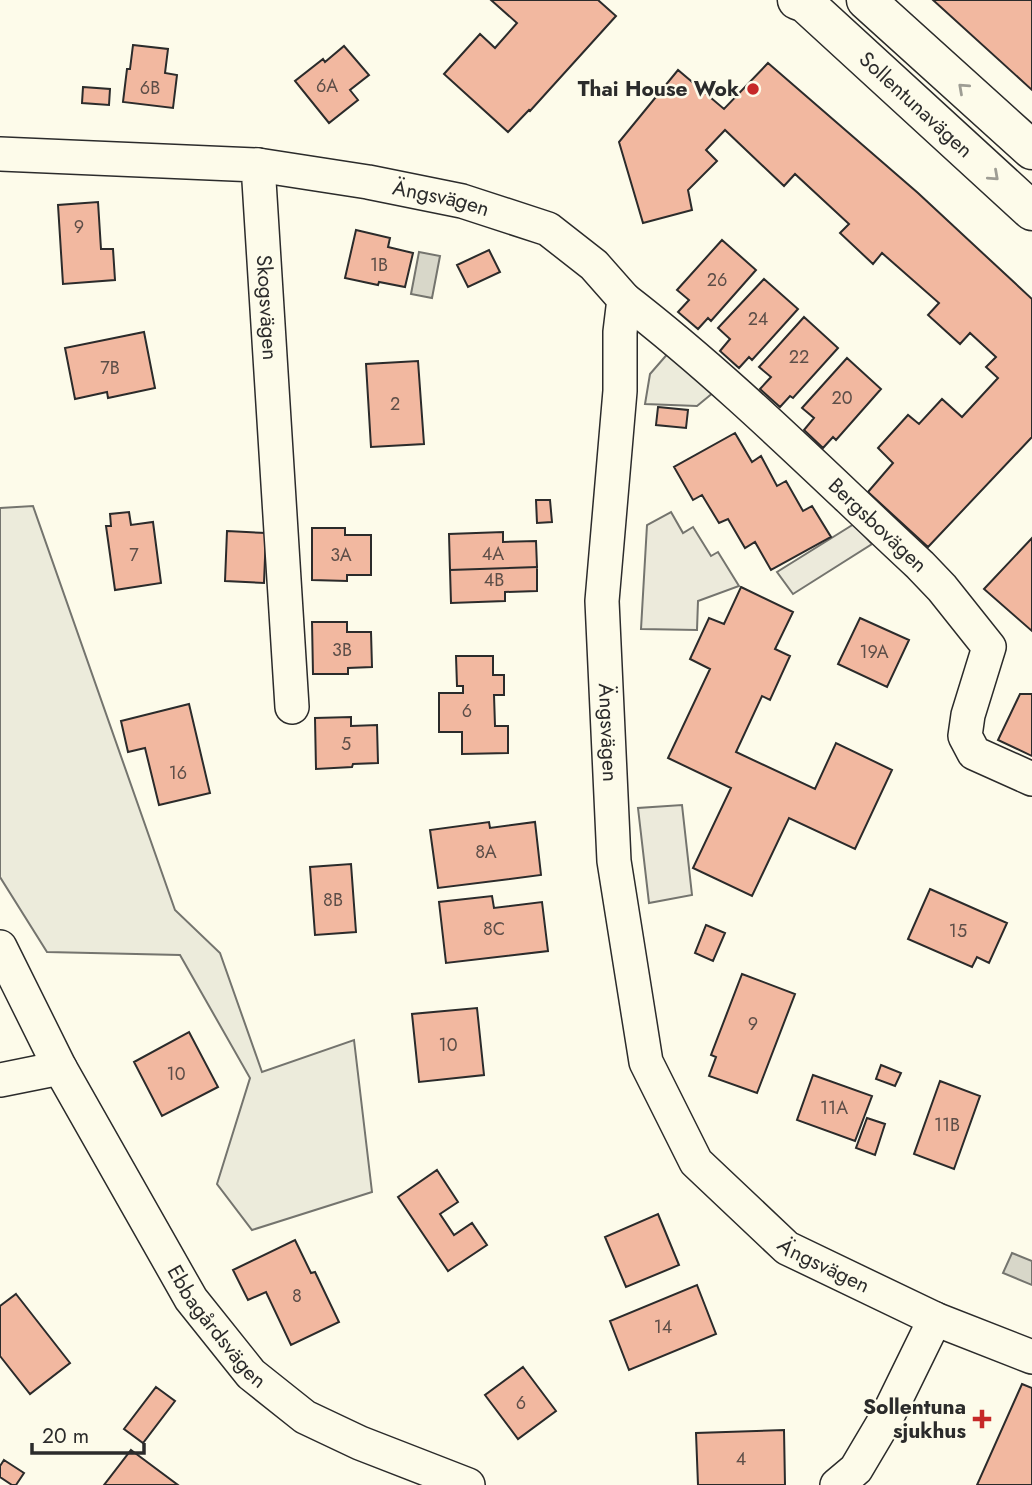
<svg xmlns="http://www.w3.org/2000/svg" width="1032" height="1485" font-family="Jost,sans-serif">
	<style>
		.green { fill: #ecebdb; stroke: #74746e; stroke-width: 2 }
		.parking { fill: #eceadb; stroke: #74746e; stroke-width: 2 }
		.water { fill: #d8d7c9; stroke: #74746e; stroke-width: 2 }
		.building { fill: #f2b8a0; stroke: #2b2b2b; stroke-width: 2 }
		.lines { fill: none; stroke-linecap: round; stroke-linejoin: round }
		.minor-casing { stroke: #2b2b2b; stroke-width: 36 }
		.tertiary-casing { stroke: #2b2b2b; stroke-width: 41 }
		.minor { stroke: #fdfbea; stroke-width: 33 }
		.tertiary { stroke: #fdfbea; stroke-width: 38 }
		.oneway { stroke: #9e9d94 }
		.poi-dot { fill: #c62828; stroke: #fdfbea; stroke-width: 2.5 }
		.labels { text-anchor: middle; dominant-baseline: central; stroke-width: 5; stroke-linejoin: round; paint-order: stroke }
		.number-label { font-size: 18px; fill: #5d4e48 }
		.poi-label { font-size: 21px; font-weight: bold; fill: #2b2b2b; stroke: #fdfbea; text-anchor: end }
		.street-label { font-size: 21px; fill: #2b2b2b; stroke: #fdfbea }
	</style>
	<rect width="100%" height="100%" fill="#fdfbea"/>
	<path class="green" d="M670,351L714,392L697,406L645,404L650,374Z
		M33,506L175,910L220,953L262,1072L354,1040L372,1192L252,1230L217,1184L250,1078L180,955L47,952L0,877V508Z"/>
	<path class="parking" d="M671,512L683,533L693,527L711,556L718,552L739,586L698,601L697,630L641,629L647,525Z
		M854,524L872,544L793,594L777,572Z
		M682,805L692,895L649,903L638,808Z"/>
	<path class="water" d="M419,252L440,256L432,298L411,294Z
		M1012,1253L1032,1261V1285L1003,1273Z"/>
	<path class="building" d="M491,0H598L616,16L530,111L529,110L508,132L444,74L480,34L495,48L517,23Z
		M933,0H1032V90Z
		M133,45L168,49L165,73L177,75L173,108L123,102L127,69H130Z
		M344,46L369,75L350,90L358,100L329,123L295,81L323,59L325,62Z
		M768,63L918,193L1032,299V437L928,547L868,492L893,463L878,448L908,415L919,424L942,399L962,417L998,378L986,367L996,357L970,333L960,344L928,315L939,303L882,253L873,264L840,233L849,224L795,174L784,186L725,130L706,150L717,161L688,190L692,210L643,223L619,142L678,70L724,109Z
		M83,87L110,89L109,105L82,103Z
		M98,202L101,249H113L115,280L63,284L58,205Z
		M356,230L390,238L388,247L413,253L405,287L379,282L378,285L345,278Z
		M722,240L756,270L711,321L708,318L698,329L678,312L689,300L677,290Z
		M489,250L500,272L468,287L457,265Z
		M764,279L798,309L752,360L749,357L739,368L720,351L730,339L718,328Z
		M804,317L838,348L793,398L790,396L780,407L760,389L771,377L759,367Z
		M144,332L155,388L108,398L107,392L75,399L65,348Z
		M847,358L881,389L836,440L833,437L823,448L804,430L814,418L802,408Z
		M418,361L424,444L371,447L366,364Z
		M658,407L688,410L686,428L656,425Z
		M735,433L752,462L761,456L777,486L786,481L803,511L812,506L831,537L771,570L755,542L745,548L728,519L719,523L702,495L693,500L674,467Z
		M536,500H550L552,522L537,523Z
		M129,512L131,525L153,522L161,583L115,590L106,526H111L110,514Z
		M312,528H345V535H371V575H347V581L312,580Z
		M227,531L266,533L264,583L225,581Z
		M503,532V542L536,541L537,567L450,570L449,534Z
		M1032,538V631L984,589Z
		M537,567V591L505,592V601L451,603L450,570Z
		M741,587L793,612L775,649L790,656L770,700L762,696L736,752L815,789L836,743L892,770L855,849L789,818L752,896L693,868L731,788L668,758L710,669L690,659L709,618L724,624Z
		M860,618L909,640L887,687L838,664Z
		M312,622H347V632H371L372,667L348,668V674H313Z
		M456,656H493V675H504V695H494L495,726H508V753L462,754V732H439V693H463V686H457Z
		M1020,694H1032V756L998,740Z
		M189,704L210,793L159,805L145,748L128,752L121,721Z
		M351,717V726L377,725L378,763L353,764L352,767L316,769L315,718Z
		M489,822L490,828L535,822L541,875L438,888L430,830Z
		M351,864L356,932L315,935L310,867Z
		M930,889L1007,923L989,963L977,957L972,967L908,939Z
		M492,896L494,908L542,902L548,951L446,963L439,902Z
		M706,925L725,933L713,961L695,953Z
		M742,974L795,994L757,1093L709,1076L716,1057L711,1055Z
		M477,1008L484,1075L419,1082L412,1014Z
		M189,1032L218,1087L162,1116L134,1062Z
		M881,1065L901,1073L895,1086L876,1079Z
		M813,1075L872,1096L855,1141L797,1120Z
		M940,1081L980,1096L954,1169L914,1154Z
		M867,1118L885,1124L875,1155L856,1148Z
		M437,1170L458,1202L440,1214L454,1235L472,1223L487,1245L448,1271L398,1197Z
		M658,1214L679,1265L626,1287L605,1237Z
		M295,1240L311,1273L315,1272L339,1322L291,1345L266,1292L248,1300L233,1270Z
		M697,1285L716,1334L629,1370L610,1321Z
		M16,1294L70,1363L30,1394L0,1356V1306Z
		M523,1367L556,1411L518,1439L485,1395Z
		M1022,1384L1032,1388V1485H977Z
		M156,1387L175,1401L143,1443L124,1429Z
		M784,1430L785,1485H698L696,1433Z
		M131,1450L178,1485H104Z
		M4,1460L24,1473L16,1485H12L0,1477V1466Z"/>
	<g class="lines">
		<defs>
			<g id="minor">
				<path id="s1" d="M0,154L258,165L292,707"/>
				<path id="s2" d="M258,165L368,182L462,201L548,229L594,265L624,299L620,332V391L602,601L614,861L646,1062L696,1162L787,1248L935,1319L1032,1357"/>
				<path id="s3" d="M624,299C729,380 823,475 920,565L942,588L989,647L968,715L965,736L974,753L1032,779"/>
				<path id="s4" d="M0,947L60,1068L191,1299L251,1374L305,1417L360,1443L468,1485"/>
				<path d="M0,1080L60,1068"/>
				<path d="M837,1485L856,1469L888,1415L935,1319"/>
			</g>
			<g id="tertiary">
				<path id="s5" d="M797,0L805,3L1032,211"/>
				<path d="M866,0L1032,150"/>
			</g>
		</defs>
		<use href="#minor" class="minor-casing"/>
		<use href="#tertiary" class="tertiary-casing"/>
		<use href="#minor" class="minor"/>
		<use href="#tertiary" class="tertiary"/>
	</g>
	<defs><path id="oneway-chevron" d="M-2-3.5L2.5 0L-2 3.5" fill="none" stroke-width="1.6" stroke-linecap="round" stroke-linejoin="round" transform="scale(1.75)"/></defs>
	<g class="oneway">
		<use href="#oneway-chevron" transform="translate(963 88) rotate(-138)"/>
		<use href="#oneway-chevron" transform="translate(994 176) rotate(42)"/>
	</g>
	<g class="poi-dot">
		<circle cx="753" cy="89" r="7"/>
		<path d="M978.5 1408.5h7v7h7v7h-7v7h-7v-7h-7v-7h7z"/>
	</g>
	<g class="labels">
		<g class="number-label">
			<text x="327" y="86">6A</text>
			<text x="150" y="88">6B</text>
			<text x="79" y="227">9</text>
			<text x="379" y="265">1B</text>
			<text x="717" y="280">26</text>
			<text x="758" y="319">24</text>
			<text x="799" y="357">22</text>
			<text x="110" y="368">7B</text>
			<text x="842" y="398">20</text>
			<text x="395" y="404">2</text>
			<text x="493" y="554">4A</text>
			<text x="134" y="555">7</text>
			<text x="341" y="555">3A</text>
			<text x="494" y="580">4B</text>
			<text x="342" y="650">3B</text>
			<text x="874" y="652">19A</text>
			<text x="467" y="711">6</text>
			<text x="346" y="744">5</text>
			<text x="178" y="773">16</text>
			<text x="486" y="852">8A</text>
			<text x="333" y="900">8B</text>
			<text x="494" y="929">8C</text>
			<text x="958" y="931">15</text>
			<text x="753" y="1024">9</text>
			<text x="448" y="1045">10</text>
			<text x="176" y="1074">10</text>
			<text x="834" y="1108">11A</text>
			<text x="947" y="1125">11B</text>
			<text x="297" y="1296">8</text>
			<text x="663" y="1327">14</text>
			<text x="521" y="1403">6</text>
			<text x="741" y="1459">4</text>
		</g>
		<g class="poi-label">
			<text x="739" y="89">Thai House Wok</text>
			<text x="966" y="1407">Sollentuna<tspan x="966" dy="24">sjukhus</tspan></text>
		</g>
		<g class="street-label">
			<text stroke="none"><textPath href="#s5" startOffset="159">Sollentunavägen</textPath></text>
			<text stroke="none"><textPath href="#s2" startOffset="186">Ängsvägen</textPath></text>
			<text stroke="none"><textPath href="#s1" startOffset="401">Skogsvägen</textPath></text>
			<text stroke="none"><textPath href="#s3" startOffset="340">Bergsbovägen</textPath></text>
			<text stroke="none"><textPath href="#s2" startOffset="836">Ängsvägen</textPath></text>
			<text stroke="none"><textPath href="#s2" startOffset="1446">Ängsvägen</textPath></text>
			<text stroke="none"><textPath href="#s4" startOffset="438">Ebbagårdsvägen</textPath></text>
		</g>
	</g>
	<path d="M32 1443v10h112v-10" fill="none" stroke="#2b2b2b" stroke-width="3.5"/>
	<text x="42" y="1443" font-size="21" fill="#2b2b2b" stroke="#fdfbea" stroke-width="5" paint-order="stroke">20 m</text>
</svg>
